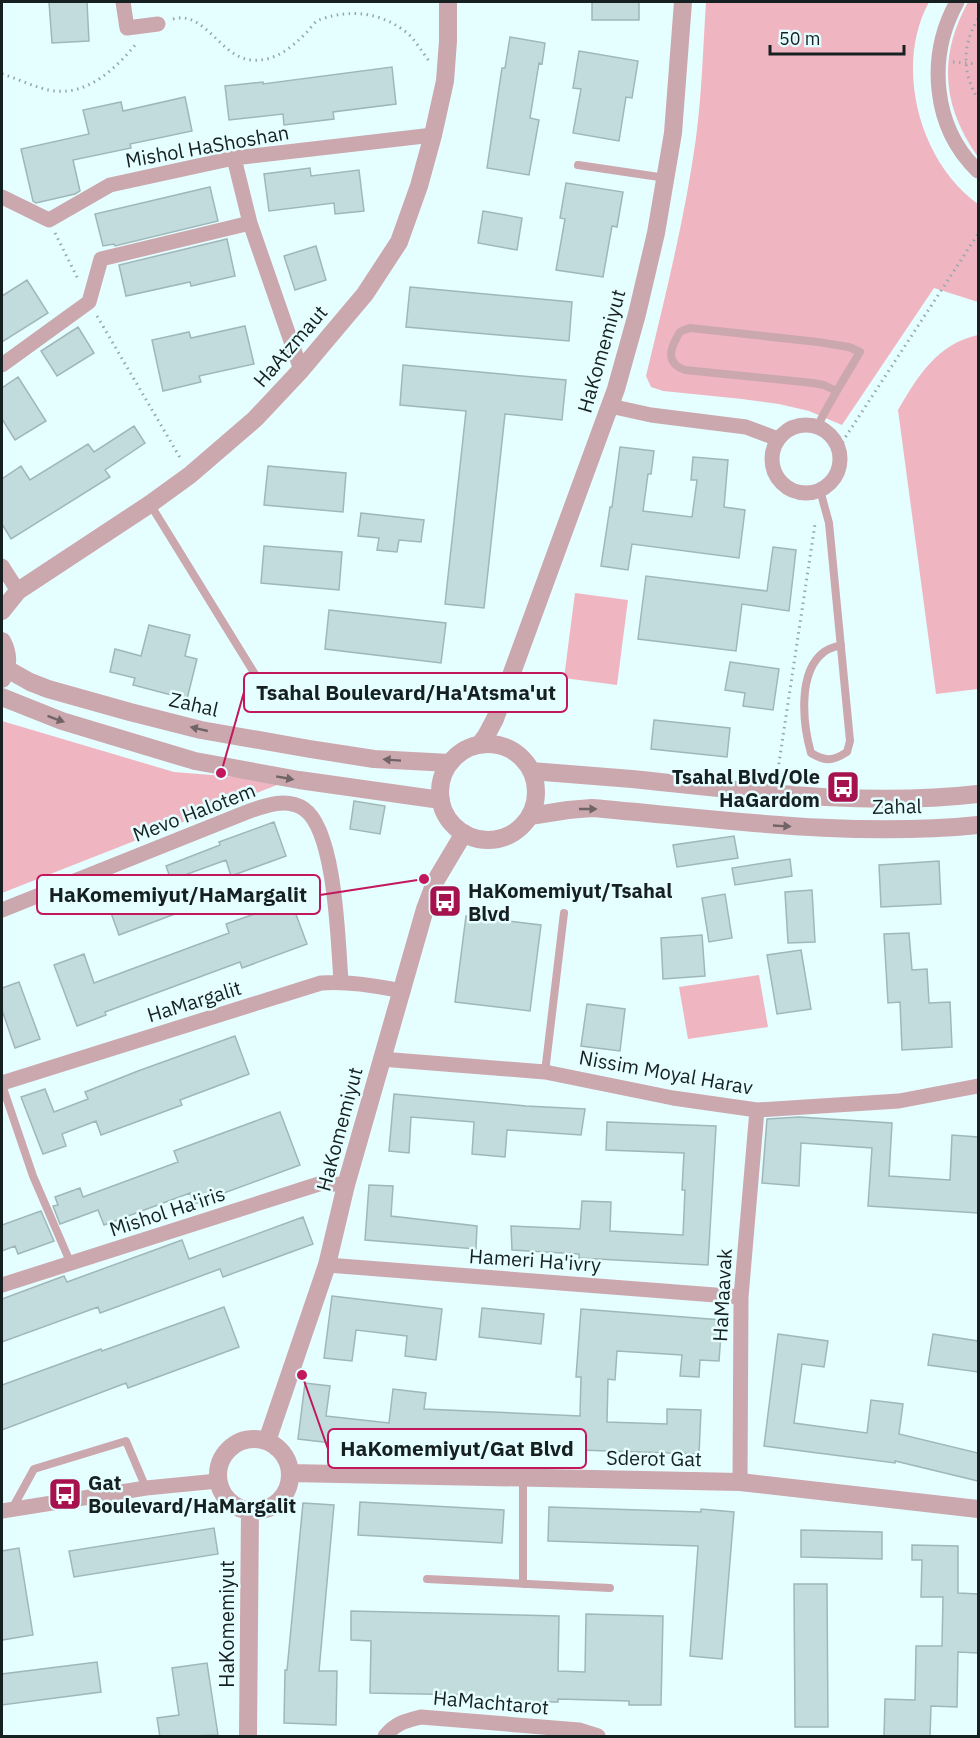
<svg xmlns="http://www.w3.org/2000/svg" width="980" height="1738" font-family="'IBM Plex Sans',sans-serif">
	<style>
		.green { fill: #efb6c2 }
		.building { fill: #c2dbdc; stroke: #9fb7b8; stroke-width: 1.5 }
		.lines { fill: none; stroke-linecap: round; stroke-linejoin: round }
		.path { stroke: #95a8a9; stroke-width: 3; stroke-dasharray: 1.5 4.5; stroke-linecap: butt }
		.service { stroke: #cba7ae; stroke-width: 8 }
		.minor { stroke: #cba7ae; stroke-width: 15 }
		.tertiary { stroke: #cba7ae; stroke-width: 18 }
		.oneway { fill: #716467 }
		.labels { text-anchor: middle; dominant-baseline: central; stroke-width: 5; stroke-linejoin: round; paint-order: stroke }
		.street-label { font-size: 20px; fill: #172020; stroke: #e5feff }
		.poi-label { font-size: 20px; font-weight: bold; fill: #172020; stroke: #e5feff; text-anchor: start }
		.leader { fill: none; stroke: #c2185b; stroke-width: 2 }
		.callout-dot { fill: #c2185b; stroke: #e5feff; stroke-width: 2 }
		.callout { fill: #e5feff; stroke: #c2185b; stroke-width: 2 }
		.callout-label { font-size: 21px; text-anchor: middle; font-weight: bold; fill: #172020 }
	</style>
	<rect width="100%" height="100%" fill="#e5feff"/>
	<path class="green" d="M706,2H929C894,66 919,162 978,204V302L934,288L842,425L809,411L779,404L742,399L663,391L651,387L646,376C665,297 685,218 696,138C702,93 703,47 706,2Z
		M968,2H978V157C942,106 938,57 968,2Z
		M978,335V689L936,694L898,410C918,376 937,344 978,335Z
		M575,593L628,600L617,685L564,678Z
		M2,721L174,772L287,781L2,893Z
		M759,975L768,1027L688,1039L679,987Z"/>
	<path class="building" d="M49,2H87L89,41L52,43Z
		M592,2H639V20H592Z
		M510,37L545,43L542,64L539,63L530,118L539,120L529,175L487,168L502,68H505Z
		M579,51L638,61L632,98L626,97L619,141L573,133L581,89L573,88Z
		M392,67L396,104L333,112L334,119L284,125L283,114L229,120L225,86L263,82V84Z
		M185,97L192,131L130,144L131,148L73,160L80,191L75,194L36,203L33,201L21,149L89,134L83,110L121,102L123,111Z
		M310,168L311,176L359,170L364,211L335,214L334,203L269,211L264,174Z
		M566,183L623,192L617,227L612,226L603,277L556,270L565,219L560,218Z
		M210,187L218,221L115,246L114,244L103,246L95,214Z
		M483,211L522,218L517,250L478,243Z
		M227,239L235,276L191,286L190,282L126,296L119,265Z
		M316,246L326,280L295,290L284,256Z
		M27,280L48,313L2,342V296Z
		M410,287L572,302L569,341L406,327Z
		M245,326L254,364L199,376L201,382L163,391L152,340L189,332L191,338Z
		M78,327L94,353L57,376L41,351Z
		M403,365L566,380L562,420L505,414L484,608L445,604L466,411L400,405Z
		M18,377L46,421L15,440L2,419V388Z
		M134,426L145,443L105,470L110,477L11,539L2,524V479L21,466L30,480L88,444L94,452Z
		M620,447L654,451L651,474H648L643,511L692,517L697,480H691L693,457L728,460L724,507L745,510L739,558L632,544L628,570L601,566L610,507H612Z
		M268,466L346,473L343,512L264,505Z
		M361,513L424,520L421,542L399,540L397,552L377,550L379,538L358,536Z
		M264,546L342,552L339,590L261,583Z
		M773,547L796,550L789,611L742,604L736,651L638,639L646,576L767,591Z
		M329,610L446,623L441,663L325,649Z
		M149,625L190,635L185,656L197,659L187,699L133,685L135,678L110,672L115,649L141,656Z
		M730,662L779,669L773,710L743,706L745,693L725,690Z
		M654,720L730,728L727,757L651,749Z
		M354,801L385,806L380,834L350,829Z
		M274,822L286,856L231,876L226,860L171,880L166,866L220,845L219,842Z
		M734,836L738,858L677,867L673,845Z
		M790,859L792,876L735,885L732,868Z
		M939,861L941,904L881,907L879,865Z
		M162,878L175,914L119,935L106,899Z
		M812,890L815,942L788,943L785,892Z
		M725,894L732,938L709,942L702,898Z
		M291,901L307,944L242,968L240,962L105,1012L106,1015L77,1026L54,965L84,954L94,983L229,933L226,924Z
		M466,916L541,925L530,1011L455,1002Z
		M909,933L912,970L927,969L929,1003L950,1002L952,1047L902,1050L900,1002L888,1003L884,934Z
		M702,935L705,976L663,979L661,938Z
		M801,950L811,1009L777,1014L767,955Z
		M19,982L40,1039L15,1048L2,1010V988Z
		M587,1004L625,1009L620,1051L581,1046Z
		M235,1036L249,1074L180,1100L182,1105L101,1135L96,1121L62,1134L66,1146L43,1154L21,1097L45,1089L54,1112L88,1099L85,1092L138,1071Z
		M394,1094L526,1106L585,1109L581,1135L507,1130L505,1157L472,1154L474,1122L411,1117L409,1153L389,1151Z
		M280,1112L300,1165L194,1204L190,1193L104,1225L98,1210L60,1224L53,1206L58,1205L55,1197L80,1188L83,1197L178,1162L174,1151Z
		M799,1117L892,1123L889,1176L950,1180L952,1135L978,1137V1213L868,1206L872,1148L801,1143L799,1186L762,1183L767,1119Z
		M607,1122L716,1126L708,1265L579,1258V1254L512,1250L511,1226L580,1229L582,1201L611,1202L610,1231L683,1235L685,1190H682L684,1153L606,1150Z
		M369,1185L393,1186L391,1216L477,1226L476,1249L365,1240Z
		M41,1211L54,1241L18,1254L15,1246L2,1251V1225Z
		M303,1217L313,1244L223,1277L220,1269L100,1313L98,1307L2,1342V1299L64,1276L67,1282L182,1240L189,1259Z
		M332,1296L442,1309L436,1360L405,1356L407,1336L356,1330L352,1361L324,1358Z
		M224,1307L239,1347L128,1388L126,1383L2,1430V1385L101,1349L102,1351Z
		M482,1308L544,1314L541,1344L479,1337Z
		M581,1309L722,1320L719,1361L700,1360L699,1377L680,1376L682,1355L617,1351L615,1380L608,1379L607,1422L667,1424V1409L701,1410L699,1454L579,1450V1445L420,1438L418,1455L363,1447L364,1433L341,1432L340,1444L298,1439L305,1383L330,1386L326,1416L389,1423L393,1389L426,1393L424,1409L580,1416L581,1377H576Z
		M778,1334L828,1341L824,1367L802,1364L794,1423L867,1433L871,1400L903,1404L899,1434L978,1453V1481L895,1461V1463L764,1446Z
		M933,1334L978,1341V1372L928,1365Z
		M360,1502L504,1510L502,1543L358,1535Z
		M303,1503L334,1505L319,1671H337L336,1725L284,1723L285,1670H287Z
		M549,1507L701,1512V1509L734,1512L722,1659L690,1656L698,1546L548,1541Z
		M214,1528L218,1554L74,1577L69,1551Z
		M801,1530L882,1532V1559L801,1557Z
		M912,1545L958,1546V1593L978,1594V1653L958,1652L957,1707L931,1706L930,1737H884L885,1699L915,1700L916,1646H942L943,1597H921L922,1560H912Z
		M19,1548L33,1635L2,1640V1551Z
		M794,1584H827L828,1727H795Z
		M351,1611L559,1616L558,1671L585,1672L586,1614L663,1616L661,1705H629V1701L558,1699V1702H526L472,1699V1695L370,1693L371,1641L351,1640Z
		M97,1662L101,1692L2,1705V1674Z
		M207,1663L218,1735L160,1737L157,1718L179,1715L172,1668Z"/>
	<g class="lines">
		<path class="path" d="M173,19C205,10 220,57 251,60C274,62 290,49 306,33C310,29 314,22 319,20C323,18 329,17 332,16C359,10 384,15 406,32C415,39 422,52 429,61
			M978,19C962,45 962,73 978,99
			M953,62L978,64
			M2,74C15,78 28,84 41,88C81,101 112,73 136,44
			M55,233L79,281
			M97,316L182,461
			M839,447L978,234
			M777,776L815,524"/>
		<path class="service" d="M578,165L666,178
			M817,427C830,401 845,377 860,352L849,347L818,342L690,328C687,329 683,330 680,332C679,333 675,341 675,341C668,355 670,365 685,370L813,383L824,385L836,391
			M820,490L829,523L850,741L847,752C833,761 826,762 811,753C803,725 797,672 824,652C829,648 835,647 841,645
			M150,504L261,684
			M545,1072L564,913
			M2,1085L33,1176L71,1264
			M12,1509L34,1469L126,1441L146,1488
			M427,1579L610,1588
			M523,1584V1478"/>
		<path class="minor" d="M123,2L127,28L158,24
			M957,2C927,56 932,127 978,171
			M234,158L250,223L301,370
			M2,197L49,220L110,185L234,158L433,135
			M2,365L89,302L101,259L250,223
			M610,406L651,415L746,427L778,439
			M772 459a34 34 0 1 1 68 0a34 34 0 1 1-68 0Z
			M2,566L18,591
			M2,910L247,812C264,806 286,797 304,809C336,831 338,944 341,981
			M381,1059L545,1072L673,1098L757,1110L899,1101L978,1086
			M2,1083L321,983C349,981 375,986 403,991
			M327,1265L741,1297
			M2,1285L322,1183L346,1185
			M740,1482L741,1297L757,1110
			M2,1511L146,1488L218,1481
			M385,1736C396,1723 405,1721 421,1717L579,1730L598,1736"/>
		<path class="tertiary" d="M2,611L18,591L150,504L190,475L255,419L301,370L365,294L399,242L419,186L433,135L445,81L448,41V2
			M2,641C9,654 9,666 2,679
			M7,669L30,682L48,689L130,712L201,730L310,749L374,759L450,763
			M2,697L62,721L195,761L299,780L441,800
			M440 792a48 48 0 1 1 96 0a48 48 0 1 1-96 0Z
			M479,745L486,736L495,719L616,389L637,314L656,233L673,133L683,2
			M531,771C565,774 598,776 632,779C747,791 863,807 978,794
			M530,816L568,810L592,808C720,819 849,838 978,825
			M218 1475a36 36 0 1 1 72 0a36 36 0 1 1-72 0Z
			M267,1441L327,1265L346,1185L425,909L436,880L464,833
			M290,1473L740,1482L978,1509
			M248,1736L250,1511"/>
	</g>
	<defs><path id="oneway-solid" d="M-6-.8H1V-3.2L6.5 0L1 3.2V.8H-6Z" transform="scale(1.5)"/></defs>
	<g class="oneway">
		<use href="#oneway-solid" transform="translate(56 719) rotate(20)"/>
		<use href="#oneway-solid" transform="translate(199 729) rotate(-167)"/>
		<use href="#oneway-solid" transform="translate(392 760) rotate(-176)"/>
		<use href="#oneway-solid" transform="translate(285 778) rotate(10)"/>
		<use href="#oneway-solid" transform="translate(588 809)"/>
		<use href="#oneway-solid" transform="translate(782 826) rotate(3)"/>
	</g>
	<defs>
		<symbol id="bus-square" viewBox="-11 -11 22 22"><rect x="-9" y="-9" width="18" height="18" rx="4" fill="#a6124e" stroke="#e5feff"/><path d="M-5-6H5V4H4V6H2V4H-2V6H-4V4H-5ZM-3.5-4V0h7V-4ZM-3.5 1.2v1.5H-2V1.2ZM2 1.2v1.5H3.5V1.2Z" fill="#fff"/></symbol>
	</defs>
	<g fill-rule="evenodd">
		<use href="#bus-square" x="824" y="768" width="38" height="38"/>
		<use href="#bus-square" x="426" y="882" width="38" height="38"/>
		<use href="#bus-square" x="46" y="1475" width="38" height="38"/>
	</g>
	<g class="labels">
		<g class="street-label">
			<text transform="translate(207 146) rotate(-10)">Mishol HaShoshan</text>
			<text transform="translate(290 346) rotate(-49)">HaAtzmaut</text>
			<text transform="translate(601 351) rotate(-74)">HaKomemiyut</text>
			<text transform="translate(194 704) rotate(13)">Zahal</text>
			<text transform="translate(897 806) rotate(-1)">Zahal</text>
			<text transform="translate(194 812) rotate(-21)">Mevo Halotem</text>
			<text transform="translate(194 1001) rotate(-17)">HaMargalit</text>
			<text transform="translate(666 1072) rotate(10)">Nissim Moyal Harav</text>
			<text transform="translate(339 1129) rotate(-75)">HaKomemiyut</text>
			<text transform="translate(167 1211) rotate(-18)">Mishol Ha'iris</text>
			<text transform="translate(535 1260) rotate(4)">Hameri Ha'ivry</text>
			<text transform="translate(722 1295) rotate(-87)">HaMaavak</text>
			<text transform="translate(654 1458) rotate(1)">Sderot Gat</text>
			<text transform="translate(226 1624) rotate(-90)">HaKomemiyut</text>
			<text transform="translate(491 1702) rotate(5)">HaMachtarot</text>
		</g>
		<g class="poi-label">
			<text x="820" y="776" text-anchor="end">Tsahal Blvd/Ole<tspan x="820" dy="23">HaGardom</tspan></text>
			<text x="468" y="890">HaKomemiyut/Tsahal<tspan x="468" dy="23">Blvd</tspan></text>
			<text x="88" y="1482">Gat<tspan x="88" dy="23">Boulevard/HaMargalit</tspan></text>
		</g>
	</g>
	<path class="leader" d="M221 773L244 692M424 879L320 895M302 1375L328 1449"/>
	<g class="callout-dot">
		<circle cx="221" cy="773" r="6"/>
		<circle cx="424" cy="879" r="6"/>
		<circle cx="302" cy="1375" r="6"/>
	</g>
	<g class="callout">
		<rect x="244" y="673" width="323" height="39" rx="6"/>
		<rect x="37" y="875" width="283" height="39" rx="6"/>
		<rect x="328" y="1429" width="258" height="39" rx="6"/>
	</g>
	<g class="callout-label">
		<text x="406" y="700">Tsahal Boulevard/Ha'Atsma'ut</text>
		<text x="178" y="902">HaKomemiyut/HaMargalit</text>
		<text x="457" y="1456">HaKomemiyut/Gat Blvd</text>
	</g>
	<rect width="980" height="1738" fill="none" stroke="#172020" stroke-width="6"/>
	<path d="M770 45v9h134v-9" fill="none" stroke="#172020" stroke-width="3"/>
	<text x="779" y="45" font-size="18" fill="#172020" stroke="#e5feff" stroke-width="4.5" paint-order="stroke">50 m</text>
</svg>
